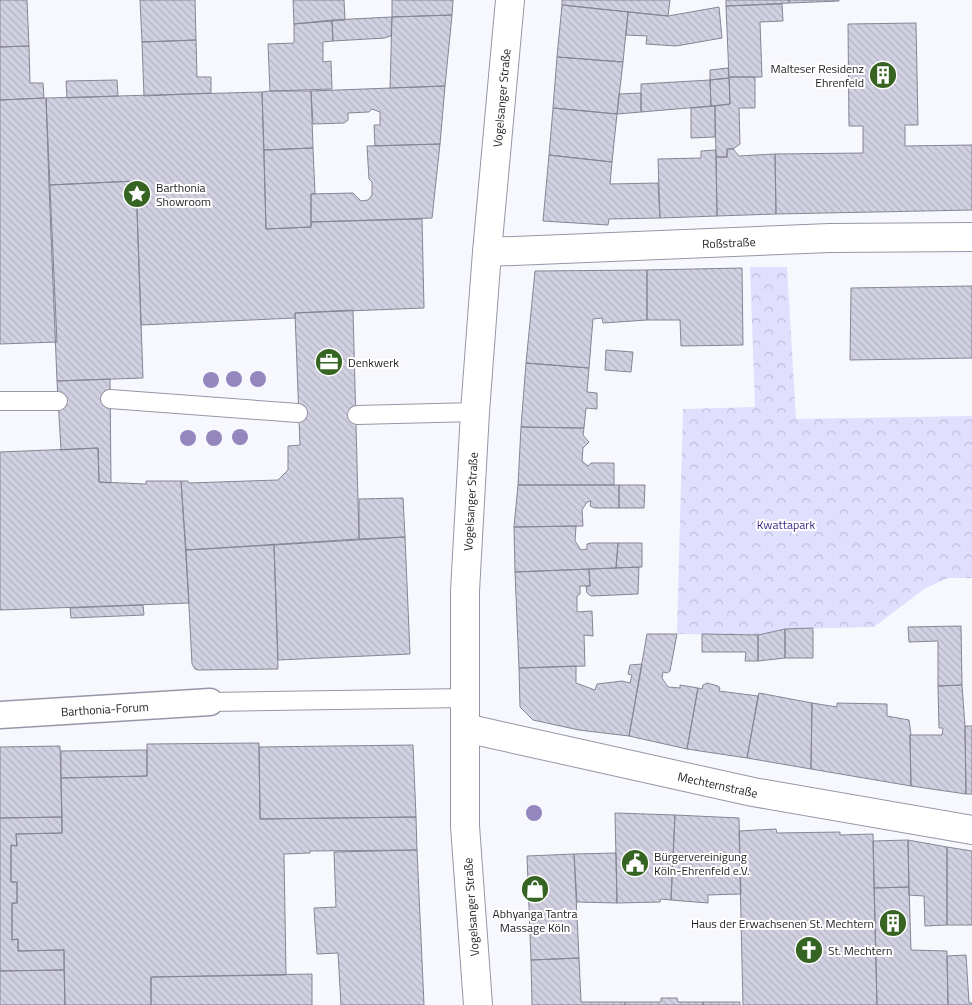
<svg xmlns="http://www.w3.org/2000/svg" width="972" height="1005" font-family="'Titillium Web',sans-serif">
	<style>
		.park { fill: url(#park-crowns) }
		.building { fill: url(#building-back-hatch); stroke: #868595 }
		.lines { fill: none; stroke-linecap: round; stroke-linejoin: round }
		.service-casing { stroke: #9796a7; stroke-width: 20 }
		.pedestrian-casing { stroke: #9796a7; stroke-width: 29 }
		.minor-casing { stroke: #9796a7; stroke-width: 30 }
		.tertiary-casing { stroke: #9796a7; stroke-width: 30 }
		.service { stroke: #fff; stroke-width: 18 }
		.pedestrian { stroke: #fff; stroke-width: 26 }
		.minor { stroke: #fff; stroke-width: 28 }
		.tertiary { stroke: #fff; stroke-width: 28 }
		.tree { fill: #9387be }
		.labels { text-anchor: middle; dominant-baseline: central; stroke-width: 4; stroke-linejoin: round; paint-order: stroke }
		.poi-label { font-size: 12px; fill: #1e1e24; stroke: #fff; text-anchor: start }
		.street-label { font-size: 12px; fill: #1e1e24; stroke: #fff }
		.park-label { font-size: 12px; fill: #412c8a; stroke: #fff }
	</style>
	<defs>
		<pattern id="park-crowns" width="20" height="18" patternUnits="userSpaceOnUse" patternTransform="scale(1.25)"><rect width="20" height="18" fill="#e0dffe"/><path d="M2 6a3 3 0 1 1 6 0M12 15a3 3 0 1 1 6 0" fill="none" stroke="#c0bfda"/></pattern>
		<pattern id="building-back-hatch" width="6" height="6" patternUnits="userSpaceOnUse" patternTransform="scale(1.25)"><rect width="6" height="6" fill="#d1d1e2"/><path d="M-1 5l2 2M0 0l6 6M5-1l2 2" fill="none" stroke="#b3b3c2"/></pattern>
	</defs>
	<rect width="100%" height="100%" fill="#f7f7fe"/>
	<path class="park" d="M750,267H787L796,419L972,416V578H948L924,589L874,627L785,629L758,635L677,634L683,409L755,407Z"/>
	<path class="building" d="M0,0H27L29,46L0,47Z
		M140,0H195L196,40L142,42Z
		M293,0H344L345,20L294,24Z
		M392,0H453L452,15L392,17Z
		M562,0H670L668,16L562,5Z
		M726,0H789V3L726,6Z
		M789,0H839V1L789,3Z
		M782,4L783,21L760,22L762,77H729L726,6Z
		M562,5L628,12L623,62L557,57Z
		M719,7L722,38L676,46L646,44L647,36L626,35L628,12L668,16Z
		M452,15L445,86L390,88L392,17Z
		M392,17L391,36L387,37L385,38L333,41L332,20Z
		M332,20L333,41L323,42V62L331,61L332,89L270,91L268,44L294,43V24Z
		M916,23L918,125H905V146L972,145V210L776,214L775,154L863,153V126H849L848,24Z
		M196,40L197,77H211V93L144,96L142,42Z
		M29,46L30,83H43L44,98L0,100V47Z
		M557,57L623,62L617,114L553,108Z
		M728,68L729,78L710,80V70Z
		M729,77H755V108H739L740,144L733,149H727V157H716L715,106L730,104Z
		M729,78L730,104L711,106L710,80Z
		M117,80L118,96L67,98L66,81Z
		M710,80L711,106L641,112V84Z
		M445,86L440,144L375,146L374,125H380V112L372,109L369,112L348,113V120L344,123L313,124L311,91Z
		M270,91H311L313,148L264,150L262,92Z
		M262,92L266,229L311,227V222L422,219L424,308L295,313V318L141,325L136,181L49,185L46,98Z
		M641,93V112L617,114L619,94Z
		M46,98L57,342L0,344V100Z
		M715,106V137L691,138V108Z
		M553,108L617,114L612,162L549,155Z
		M440,144L432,218L311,222V194L353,193L361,201L368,200L372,195V182L369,179L367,146Z
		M313,148L315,194H311V227L266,229L264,150Z
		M727,149H733L739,156L775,154L776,214L717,216L716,157H727Z
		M716,150L717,216L660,218L658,159L701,158V151Z
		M549,155L612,162L610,184L658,183L660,218L609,219L608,225L543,221Z
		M136,181L143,378L57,381L49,185Z
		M742,268L743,345L681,346L680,320H647V270Z
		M647,270V320L603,323L602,318L593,319L589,368L526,363L535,271Z
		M972,286V358L850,360L851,288Z
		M353,310L359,539L186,550L181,481H188L189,483L278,480L288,470V446L300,445L295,313Z
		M606,350L633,352L631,372L605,370Z
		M526,363L589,368L587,392L597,393V409L586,408L584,428L521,427Z
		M110,379L111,483L99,482L98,448L61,450L57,381Z
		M521,427L584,428L583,435L589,442L583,448L582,461L588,466L591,463H614V485H518Z
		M98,448L99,482L146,484V481H181L189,603L0,610V452Z
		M518,485H619V508H595L590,506L591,501L587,502L582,510L583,526L514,527Z
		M619,485H645L644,508H619Z
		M403,498L405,537L359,539V499Z
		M576,526L575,541L581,550L587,549V544L591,543H618L616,568L515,572L514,527Z
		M405,537L410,654L278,660L274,545Z
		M618,543H642V567L616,568Z
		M274,545L278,669L198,670L195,669L192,664L186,550Z
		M639,567L638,594L591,596L587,593L586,586H590L589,569Z
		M589,569L590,586H580V594L577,596V612L592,611L593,636L584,635L585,666L519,668L515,572Z
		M143,605L144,615L71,618L70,608Z
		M961,626L962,685L938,686V641L909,642L908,627Z
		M813,628V658H785V629Z
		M785,629V658L758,661V635Z
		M647,634H677L670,671L667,673L663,672L662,678L668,687L680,688V685L698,688L687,749L629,736Z
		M702,634L758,635V661H745L746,652H702Z
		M642,664L629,736L579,730L533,720L520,707L519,668L576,666V683L595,690L597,684L622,681L630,683L632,675L628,674L630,665Z
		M707,683L718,686L720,688L719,691L758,696L747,758L687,749L698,688L702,689L703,685Z
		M962,685L965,726L966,794L911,786L910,735H942L943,728H939L938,686Z
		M759,693L812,703L811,769L747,758Z
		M812,703L837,707V703L887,704V716L909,720L911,735H910L911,786L811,769Z
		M965,726H972V794H966Z
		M259,743L260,819L416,817L417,850L310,851V853L284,854L286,975L151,977V1005H65L64,950L18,951V939L12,940V903H17V882H11V845L17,846L16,834L62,833L61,778L147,776V744Z
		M413,745L416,817L260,819L259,747Z
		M60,746L62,817L0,818V747Z
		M147,750V776L61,778V751Z
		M615,813L675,815L671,900L661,899L660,902L617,903Z
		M675,815L739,818L741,894L708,895V903L671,900Z
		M62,817V833L16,834L17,846L11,845V882H17V903H12V940L18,939V951L64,950V970L0,971V818Z
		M776,829L777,833L840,832V835L873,834L877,1005H743L739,831Z
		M908,840L909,887L874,888L873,841Z
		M908,840L947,847V925L925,926L924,896L909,895Z
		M947,847L972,851V925H947Z
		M417,850L424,1005H341L338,953L317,954L314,908L336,907L334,852Z
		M616,853L617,903L577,902L574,854Z
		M574,854L579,958L531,960L527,856Z
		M909,887L911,950L947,951L948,1005H877L874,888Z
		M966,955L969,1003H972V1005H948L947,956Z
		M579,958L581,1002H625V1005H532L531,960Z
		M64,970L65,1005H0V971Z
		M312,974V1005H151V977Z
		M661,998H677L678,1002H703V1005H625V1002H661Z
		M703,1002H740V1005H703Z"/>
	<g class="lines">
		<defs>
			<path id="service" d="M110,399L298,413
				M0,401H58
				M357,415L475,412
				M210,702L465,698"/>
			<g id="pedestrian">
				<path id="s1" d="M0,715L210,702"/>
			</g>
			<g id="minor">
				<path id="s2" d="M487,252L830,238L972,237"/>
				<path id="s3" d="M465,728L753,792L972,830"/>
			</g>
			<g id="tertiary">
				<path id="s4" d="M478,1005L465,826V591L475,412L487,252L510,0"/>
			</g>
		</defs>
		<use href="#service" class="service-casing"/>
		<use href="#pedestrian" class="pedestrian-casing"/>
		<use href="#minor" class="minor-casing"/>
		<use href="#tertiary" class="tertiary-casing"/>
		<use href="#service" class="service"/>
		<use href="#pedestrian" class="pedestrian"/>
		<use href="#minor" class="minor"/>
		<use href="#tertiary" class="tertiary"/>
	</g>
	<g class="tree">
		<circle cx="234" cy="379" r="8"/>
		<circle cx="258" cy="379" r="8"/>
		<circle cx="211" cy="380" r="8"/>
		<circle cx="240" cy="437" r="8"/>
		<circle cx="188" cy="438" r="8"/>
		<circle cx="214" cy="438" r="8"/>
		<circle cx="534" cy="813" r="8"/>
	</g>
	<defs>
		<symbol id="building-disc" viewBox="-11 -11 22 22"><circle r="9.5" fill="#366422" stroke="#fff"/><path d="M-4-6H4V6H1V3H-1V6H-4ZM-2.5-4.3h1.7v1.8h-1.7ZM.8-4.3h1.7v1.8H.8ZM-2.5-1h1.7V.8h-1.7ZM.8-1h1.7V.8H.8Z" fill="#fff"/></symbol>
		<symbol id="sight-disc" viewBox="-11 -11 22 22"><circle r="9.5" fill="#366422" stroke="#fff"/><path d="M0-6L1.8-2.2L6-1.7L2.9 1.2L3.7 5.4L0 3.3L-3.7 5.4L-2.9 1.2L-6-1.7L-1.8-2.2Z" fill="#fff"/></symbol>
		<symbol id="office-disc" viewBox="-11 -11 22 22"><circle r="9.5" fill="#366422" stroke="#fff"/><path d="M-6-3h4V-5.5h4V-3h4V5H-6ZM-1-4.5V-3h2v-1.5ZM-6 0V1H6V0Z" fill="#fff"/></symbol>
		<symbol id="civic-disc" viewBox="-11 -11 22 22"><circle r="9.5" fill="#366422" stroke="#fff"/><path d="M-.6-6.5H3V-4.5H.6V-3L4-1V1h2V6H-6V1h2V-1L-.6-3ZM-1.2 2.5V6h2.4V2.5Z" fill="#fff"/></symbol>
		<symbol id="shop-disc" viewBox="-11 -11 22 22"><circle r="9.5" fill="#366422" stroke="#fff"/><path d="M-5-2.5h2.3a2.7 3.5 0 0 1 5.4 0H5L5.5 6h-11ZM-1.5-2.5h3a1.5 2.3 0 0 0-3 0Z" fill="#fff"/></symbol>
		<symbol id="church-disc" viewBox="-11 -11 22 22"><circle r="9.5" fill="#366422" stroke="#fff"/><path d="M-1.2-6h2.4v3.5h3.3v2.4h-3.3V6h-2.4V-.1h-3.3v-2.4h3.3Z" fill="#fff"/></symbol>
	</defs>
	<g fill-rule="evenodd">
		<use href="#building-disc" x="867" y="59" width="32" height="32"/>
		<use href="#sight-disc" x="121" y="178" width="32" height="32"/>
		<use href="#office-disc" x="313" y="346" width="32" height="32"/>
		<use href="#civic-disc" x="619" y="847" width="32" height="32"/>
		<use href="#shop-disc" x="519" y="873" width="32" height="32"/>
		<use href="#building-disc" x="877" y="907" width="32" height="32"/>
		<use href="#church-disc" x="793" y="934" width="32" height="32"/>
	</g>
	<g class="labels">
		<g class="poi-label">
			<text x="864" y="68" text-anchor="end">Malteser Residenz<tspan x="864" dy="14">Ehrenfeld</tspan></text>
			<text x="156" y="187">Barthonia<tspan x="156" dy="14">Showroom</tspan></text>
			<text x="348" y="362">Denkwerk</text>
			<text x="654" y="856">Bürgervereinigung<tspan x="654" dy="14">Köln-Ehrenfeld e.V.</tspan></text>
			<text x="535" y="913" text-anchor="middle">Abhyanga Tantra<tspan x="535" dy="14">Massage Köln</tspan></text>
			<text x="874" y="923" text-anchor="end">Haus der Erwachsenen St. Mechtern</text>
			<text x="828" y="950">St. Mechtern</text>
		</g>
		<g class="street-label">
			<text stroke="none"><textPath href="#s4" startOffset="909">Vogelsanger Straße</textPath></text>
			<text stroke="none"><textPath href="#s2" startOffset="242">Roßstraße</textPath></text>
			<text stroke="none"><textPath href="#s4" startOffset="504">Vogelsanger Straße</textPath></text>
			<text stroke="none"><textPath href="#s1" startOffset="105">Barthonia-Forum</textPath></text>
			<text stroke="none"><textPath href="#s3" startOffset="259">Mechternstraße</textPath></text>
			<text transform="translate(471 907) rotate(-94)">Vogelsanger Straße</text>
		</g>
		<g class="park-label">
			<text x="786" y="524">Kwattapark</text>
		</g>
	</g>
</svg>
